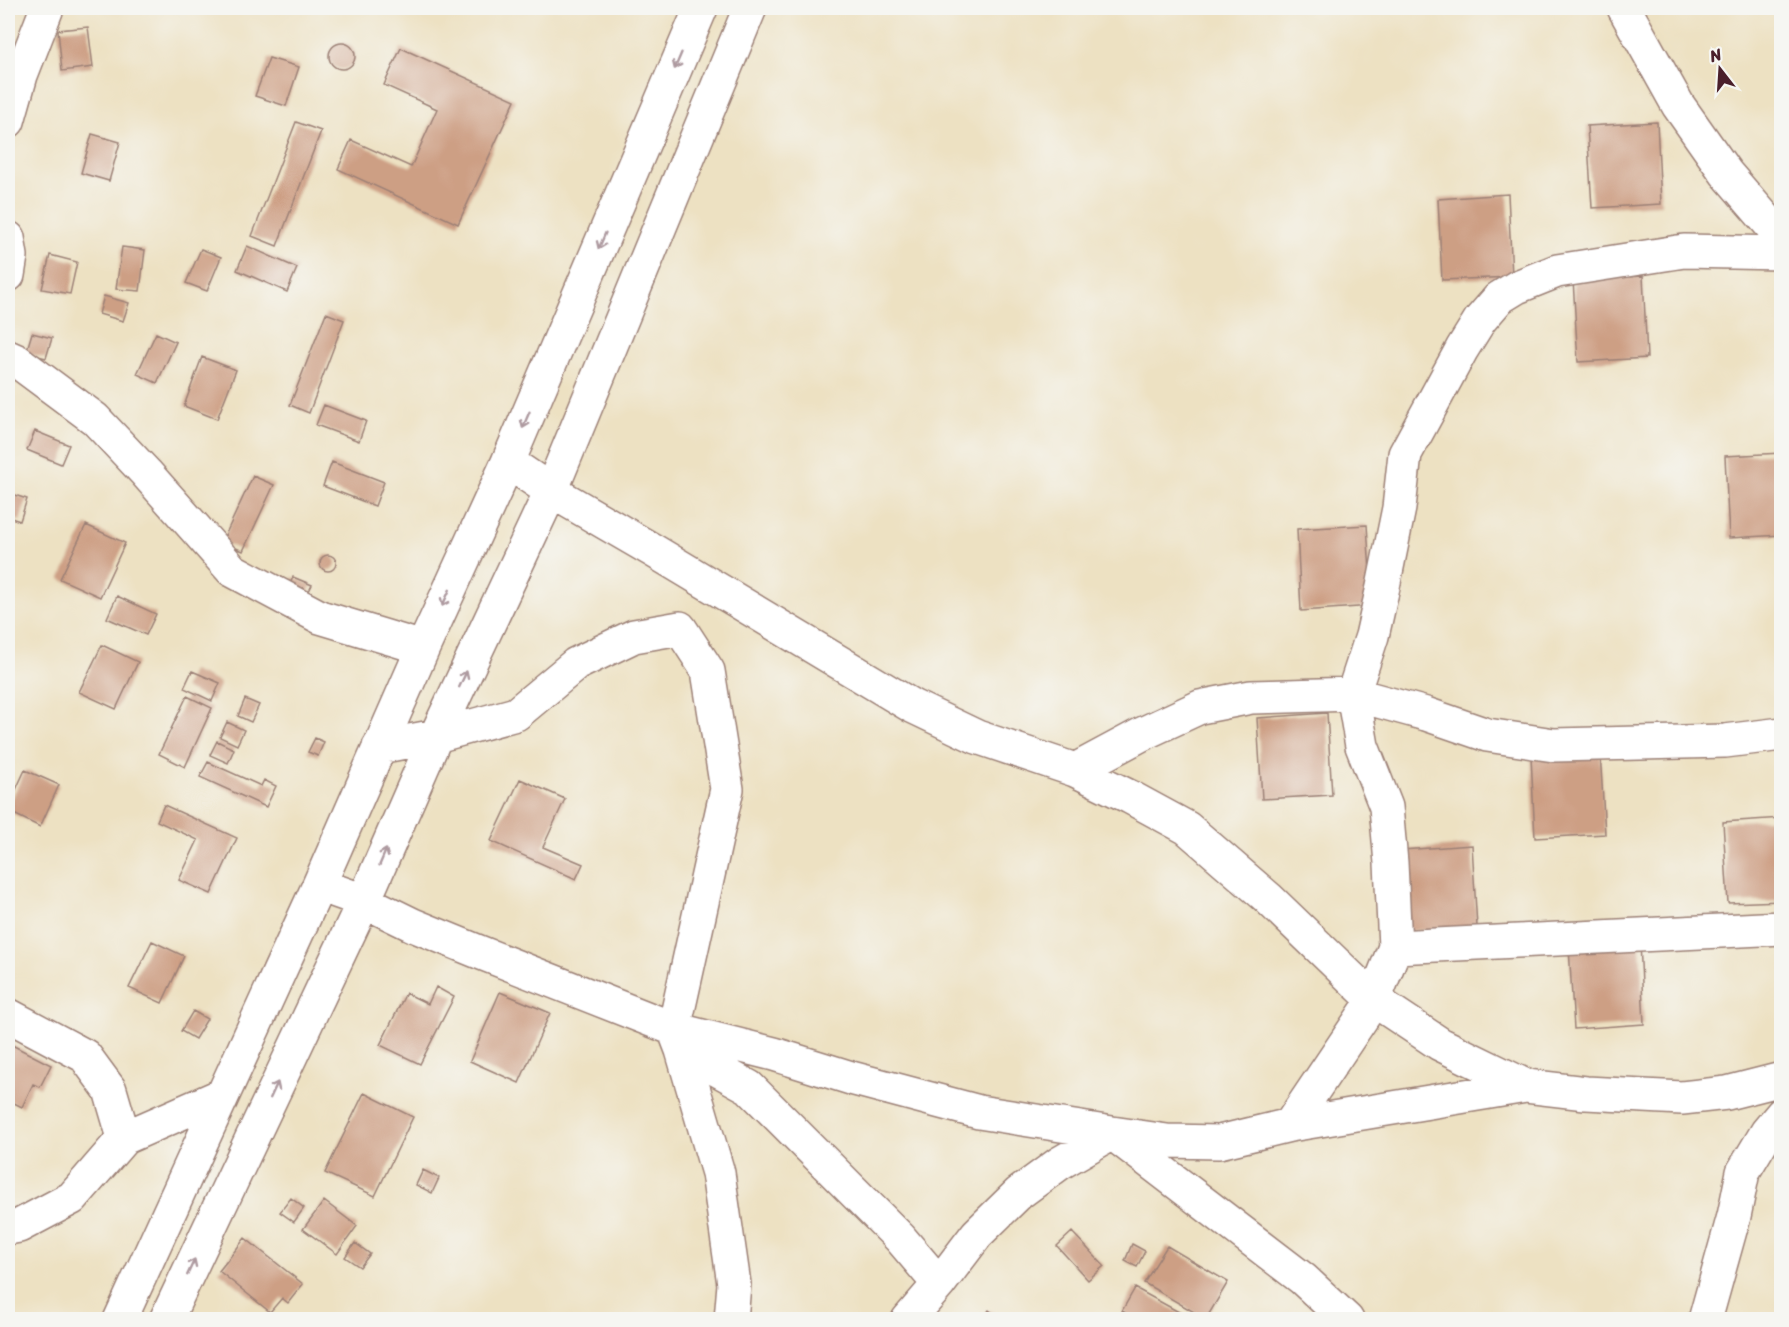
<svg xmlns="http://www.w3.org/2000/svg" width="1789" height="1327" font-family="Sriracha,sans-serif">
	<style>
		.building { fill: #cd9f84 }
		.lines { fill: none; stroke-linecap: round; stroke-linejoin: round }
		.minor-casing { stroke: #9c8076; stroke-width: 36 }
		.minor { stroke: #fff; stroke-width: 33 }
		.oneway { stroke: #ae9aa0 }
	</style>
	<rect width="100%" height="100%" fill="#f6f6f2"/>
	<filter id="ink" filterUnits="userSpaceOnUse"><feTurbulence type="fractalNoise" baseFrequency=".0167" numOctaves="2"/><feDisplacementMap in="SourceGraphic" scale="12" xChannelSelector="R" yChannelSelector="G"/><feConvolveMatrix kernelMatrix="1 2 1 2 8 2 1 2 1" color-interpolation-filters="sRGB"/></filter>
	<filter id="wash" filterUnits="userSpaceOnUse"><feTurbulence type="fractalNoise" baseFrequency=".008" numOctaves="4" result="noise"/><feDisplacementMap in="SourceGraphic" scale="24" xChannelSelector="R" yChannelSelector="G"/><feGaussianBlur stdDeviation="1.35" result="paint"/><feColorMatrix in="noise" values="0 0 0 0 0 0 0 0 0 0 0 0 0 0 0 0 0 1.4 0 .05"/><feComposite in="paint" operator="in"/></filter>
	<g filter="url(#wash)">
		<rect width="100%" height="100%" fill="#ede1c2"/>
		<g id="blocks">
			<path class="building" d="M88,27L93,67L62,71L58,30Z
				M329 56a13 13 0 1 1 26 0a13 13 0 1 1-26 0Z
				M401,48L515,100L458,224L338,169L351,140L411,167L437,109L384,85Z
				M269,58L299,67L286,106L255,96Z
				M296,122L321,131L277,246L252,236Z
				M1657,122L1661,204L1592,208L1587,126Z
				M92,134L120,142L109,181L81,173Z
				M1508,194L1512,277L1442,280L1438,199Z
				M247,246L297,268L287,292L237,270Z
				M122,247L145,250L140,291L116,289Z
				M201,249L221,257L207,291L186,283Z
				M50,255L77,262L70,294L42,289Z
				M1643,276L1647,358L1578,362L1573,280Z
				M104,296L129,303L123,321L99,314Z
				M326,313L344,320L309,413L290,405Z
				M32,333L52,338L46,358L26,353Z
				M156,333L176,342L157,383L137,374Z
				M202,357L236,370L217,419L184,406Z
				M324,405L366,421L359,441L316,425Z
				M35,431L69,445L61,464L27,450Z
				M1782,453V535L1729,538L1725,456Z
				M332,462L384,482L375,506L323,486Z
				M253,476L274,485L243,551L222,542Z
				M8,493L27,499L20,521L8,517Z
				M86,525L125,543L100,597L60,579Z
				M1367,525L1372,606L1301,611L1297,529Z
				M320 563a8 8 0 1 1 16 0a8 8 0 1 1-16 0Z
				M293,577L312,585L306,597L288,589Z
				M117,596L156,614L146,635L107,618Z
				M102,645L138,662L116,709L79,692Z
				M192,671L220,683L212,701L184,688Z
				M187,696L212,708L185,767L159,754Z
				M245,699L259,705L251,722L238,716Z
				M1327,713L1332,795L1262,799L1257,718Z
				M227,722L244,730L237,745L220,737Z
				M315,738L324,742L318,756L308,752Z
				M217,741L234,749L228,763L210,755Z
				M1600,752L1605,834L1535,838L1531,756Z
				M208,762L261,786L264,780L276,786L266,807L200,777Z
				M25,770L59,785L40,827L8,811V807Z
				M520,779L565,799L543,847L583,864L576,879L491,841Z
				M164,805L237,838L211,894L179,880L198,840L157,821Z
				M1782,818V901L1728,903L1723,822Z
				M1472,845L1477,927L1407,931L1402,850Z
				M152,941L184,956L162,1003L129,988Z
				M1640,943L1644,1024L1574,1029L1569,947Z
				M436,987L454,997L420,1064L380,1045L406,993L428,1004Z
				M500,992L550,1013L519,1083L470,1061Z
				M193,1011L207,1019L195,1039L181,1031Z
				M12,1045L51,1065L40,1087L33,1084L22,1107L8,1100V1053Z
				M364,1093L413,1117L375,1196L325,1173Z
				M423,1170L439,1178L432,1193L416,1185Z
				M291,1198L304,1208L294,1222L280,1212Z
				M324,1201L357,1226L337,1254L303,1229Z
				M1072,1232L1104,1266L1088,1280L1057,1246Z
				M245,1238L303,1284L288,1303L282,1298L270,1312L219,1271Z
				M355,1243L370,1254L360,1267L345,1257Z
				M1132,1244L1145,1251L1137,1267L1125,1261Z
				M1167,1246L1228,1282L1206,1319L1144,1283Z
				M1135,1288L1186,1316L1185,1320H1138L1122,1311Z
				M989,1310L1002,1320H982Z"/>
		</g>
	</g>
	<g filter="url(#ink)">
		<use href="#blocks" fill-opacity="0" stroke="#9c8076" stroke-width="1.5"/>
		<g class="lines">
			<defs>
				<path id="minor" d="M1624,8L1678,105L1726,173L1782,238
					M8,121L21,75L47,8
					M8,238L11,256L8,275
					M8,357L17,361L95,419L146,473L232,570L320,617L423,648
					M508,462L551,491L654,551L912,706L977,737L1075,770L1130,797L1187,828L1268,898L1374,1000L1440,1044L1526,1086L1586,1093L1682,1098L1727,1093L1782,1079
					M379,747L436,736L516,714L576,664L634,636L680,628L708,671L727,789L674,1029L682,1050L718,1173L734,1284L731,1320
					M1075,770L1142,734L1200,707L1251,697L1353,694L1426,714L1487,735L1554,745L1725,741L1782,734
					M319,885L364,901L413,925L479,952L674,1029L774,1054L851,1078L979,1112L1112,1133L1303,1279L1347,1320
					M1395,947L1782,928
					M8,1015L85,1056L110,1090L124,1138
					M682,1050L749,1087L900,1238L939,1284
					M1290,1125L1374,1000L1395,947L1391,863L1386,807L1362,746L1353,694L1372,636L1383,587L1399,508L1405,454L1462,349L1480,320L1499,298L1517,287L1557,271L1684,251L1782,253
					M8,1228L19,1226L72,1198L124,1138L222,1095
					M120,1320L319,885L423,648L508,462L701,8
					M166,1320L364,901L436,736L551,491L750,8
					M908,1320L939,1284L977,1234L1019,1193L1060,1163L1112,1133L1167,1141L1219,1142L1290,1125L1526,1086
					M1705,1320L1734,1216L1743,1172L1767,1132L1782,1114"/>
			</defs>
			<use href="#minor" class="minor-casing"/>
			<use href="#minor" class="minor"/>
		</g>
		<defs><path id="oneway-shaft" d="M-6 0H5M1.5-3L5.5 0L1.5 3" fill="none" stroke-width="1.6" stroke-linecap="round" stroke-linejoin="round" transform="scale(1.5)"/></defs>
		<g class="oneway">
			<use href="#oneway-shaft" transform="translate(678 61) rotate(113)"/>
			<use href="#oneway-shaft" transform="translate(602 241) rotate(113)"/>
			<use href="#oneway-shaft" transform="translate(526 420) rotate(113)"/>
			<use href="#oneway-shaft" transform="translate(446 598) rotate(115)"/>
			<use href="#oneway-shaft" transform="translate(463 679) rotate(-65)"/>
			<use href="#oneway-shaft" transform="translate(383 857) rotate(-67)"/>
			<use href="#oneway-shaft" transform="translate(274 1090) rotate(-65)"/>
			<use href="#oneway-shaft" transform="translate(191 1267) rotate(-65)"/>
		</g>
	</g>
	<rect width="1789" height="1327" fill="none" stroke="#f6f6f2" stroke-width="30"/>
	<g transform="translate(1720 69) rotate(343)" stroke="#f6f6f2" stroke-width="4.5" paint-order="stroke">
	<path d="M0-4.5L10 22L0 15L-10 22Z" fill="#4a1f2b"/>
	<text y="-9" font-size="16" font-weight="bold" text-anchor="middle" fill="#4a1f2b">N</text>
	</g>
</svg>
